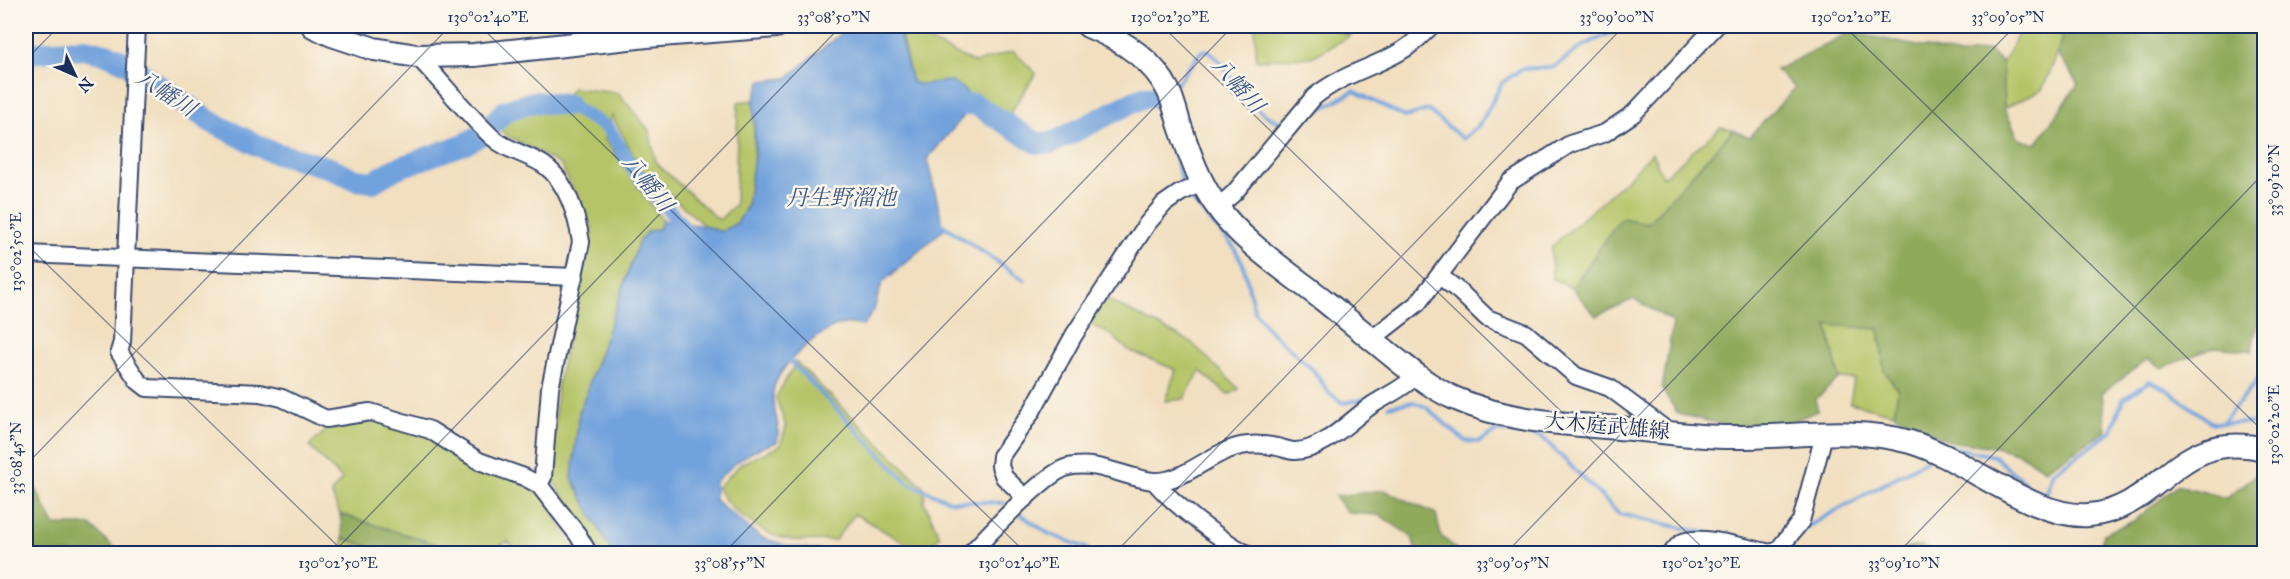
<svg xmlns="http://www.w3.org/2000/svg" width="2290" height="579" font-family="'IM FELL Great Primer','Noto Serif JP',serif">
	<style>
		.green { fill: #b5c467; stroke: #687a62; stroke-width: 1.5 }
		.forest { fill: #90aa5c; stroke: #566c5d; stroke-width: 1.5 }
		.water { fill: #72a2dc; stroke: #46689d; stroke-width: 1.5 }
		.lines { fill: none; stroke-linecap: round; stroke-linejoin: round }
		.stream { stroke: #72a2dc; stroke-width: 4 }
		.canal { stroke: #72a2dc; stroke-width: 14 }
		.river { stroke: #72a2dc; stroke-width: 22 }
		.minor-casing { stroke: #3b496d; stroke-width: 20 }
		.major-casing { stroke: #3b496d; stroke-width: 26 }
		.minor { stroke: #fff; stroke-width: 16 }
		.major { stroke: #fff; stroke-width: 22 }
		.ticks { fill: none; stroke: #1b2f5e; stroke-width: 1.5; stroke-opacity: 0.45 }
		.labels { text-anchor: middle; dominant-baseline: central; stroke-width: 5; stroke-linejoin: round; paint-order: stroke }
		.street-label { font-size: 21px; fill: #1b2f5e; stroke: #fbf7ec }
		.water-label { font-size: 22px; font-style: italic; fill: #39578a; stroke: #fbf7ec }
		.neatline { fill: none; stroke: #1b2f5e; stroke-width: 2 }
		.ticks-label { font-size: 15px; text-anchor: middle; fill: #1b2f5e }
	</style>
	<rect width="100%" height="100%" fill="#fbf7ec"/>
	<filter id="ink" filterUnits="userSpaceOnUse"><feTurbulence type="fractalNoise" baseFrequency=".0167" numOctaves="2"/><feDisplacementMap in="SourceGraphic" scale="12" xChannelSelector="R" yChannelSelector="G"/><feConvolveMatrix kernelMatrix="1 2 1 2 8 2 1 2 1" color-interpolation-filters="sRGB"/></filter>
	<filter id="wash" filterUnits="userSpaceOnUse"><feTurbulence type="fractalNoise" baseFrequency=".008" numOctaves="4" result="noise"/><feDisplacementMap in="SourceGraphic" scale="24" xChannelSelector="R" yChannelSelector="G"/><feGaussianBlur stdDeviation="1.35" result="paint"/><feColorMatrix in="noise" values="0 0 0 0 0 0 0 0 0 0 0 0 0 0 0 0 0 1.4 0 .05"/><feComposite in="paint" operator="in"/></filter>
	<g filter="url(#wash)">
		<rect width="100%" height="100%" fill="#f1dfc0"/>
		<path class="green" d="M1255,26H1328L1350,36L1312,57L1256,60Z
			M2023,26H2064L2058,53L2042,90L2004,108L2002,63Z
			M899,27L975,63L1013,51L1036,73L1002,126L978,110H970L974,104L950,82L921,86L912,82Z
			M573,88L618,93L649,130L656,163L719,220L735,205L738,102L754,100C754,127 757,205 737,223C733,227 726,229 721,232L705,226L642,170L612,116L605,140L662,220L660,228L647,232L639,241L579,413L572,478L612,553H601L552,479L557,387L592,228L561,165L503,133L487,115L500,102L564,98Z
			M1721,127L1733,130L1648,223L1621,218L1572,288L1552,278L1551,247L1624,182L1652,153L1663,177Z
			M1104,298L1191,342L1239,389L1228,395L1200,371L1184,399L1165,401L1176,370L1128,350L1110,334L1088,324Z
			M1827,324L1879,329L1884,370L1898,390L1894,414L1850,403L1854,379L1839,378Z
			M796,362L925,488L924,502L940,536L922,553L855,514L835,540C819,540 802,542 787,539C764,536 725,508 718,487L742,463L780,446L786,427L776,397Z
			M369,414L430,434L542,494L577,553H517L508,541L489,553H443L451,549L340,514L331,493L342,479L309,446L333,424Z
			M343,538L389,553H343Z"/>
		<path class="forest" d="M1328,26H1357L1350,36Z
			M2064,26H2264V287L2252,351L2215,347L2162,368L2148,359L2102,393L2106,431L2045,470L2020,454L1996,447L1948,441L1894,414L1898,390L1884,370L1879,329L1827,325L1839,378L1816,399L1817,411L1789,423L1733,427L1678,414L1662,389L1673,322L1634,299L1596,316L1572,288L1621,218L1648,223L1733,130L1749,137L1795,88L1776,70L1850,32L1961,55L1989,49L2002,63L2004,108L2019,139L2036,144L2078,84L2058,53Z
			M2264,468V553H2100L2103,534L2134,521L2178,485L2227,498Z
			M26,472L28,473L54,525H90L116,550L115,553H26Z
			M1384,490L1436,514L1441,536L1461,553H1417L1412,537L1379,515L1348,513L1335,496Z
			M340,514L452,549L443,553H389L343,538Z
			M1922,545L1934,553H1889Z"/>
		<path class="water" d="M856,26H897L912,82C928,89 936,79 950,82C959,84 971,95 974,104L927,159L944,229L882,283L874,310L863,326C857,325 850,323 844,324C820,328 776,367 773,392C771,409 782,425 777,442C751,449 734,463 715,482V500L760,537L788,546L827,551L826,553H612L572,478L579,413L639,241L647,232L660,228L662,220L705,226L721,232L737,223L747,207L755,150L754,100L761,81L787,78L846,29Z"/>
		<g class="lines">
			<path class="stream" d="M1176,84L1201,52L1207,50C1217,56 1222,65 1229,75C1242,93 1258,116 1281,122
				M1151,99L1160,109L1184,187
				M1314,113L1354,91L1405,117L1428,110L1463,139L1481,123L1502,83L1521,69L1554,67L1583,46L1625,26
				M1186,194L1233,246L1243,264L1254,310L1268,329L1314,371L1329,393L1343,403L1365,399
				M940,223L1024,280
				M788,359L908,483L950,501L1004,503
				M1389,406L1413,402L1426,407L1465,441L1479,442L1499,430L1542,437L1619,514L1706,533
				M2222,423L2264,372
				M1950,447L1994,456L2029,487L2043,494L2048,490L2052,473L2111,432L2123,399L2150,381L2166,389L2212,423H2264
				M1020,514L1049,534L1086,548L1090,554
				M1789,549L1807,527L1927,460"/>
			<path class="canal" d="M568,105L608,128L635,172L681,224"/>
			<path class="river" d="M26,53L85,49L109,55L126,63L211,122L269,151L330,168L356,180L373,182L395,169L467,143L484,133L505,111L533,102L568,105
				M944,106L974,104L1037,143H1052L1143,97H1157"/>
		</g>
	</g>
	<g filter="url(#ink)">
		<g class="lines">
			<defs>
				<path id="minor" d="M137,26L122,342L119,352L138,381L147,388L260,393L282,398L326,419L370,412L430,430L479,461L524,477L539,485L578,535L589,554
					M417,56C442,82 465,112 492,137C507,151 528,154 544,165C567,181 577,216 581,242L550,388L543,477L539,485
					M1217,208L1234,193L1314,97C1341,75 1369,69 1398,53C1411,46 1421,36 1431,26
					M26,254L575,277
					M1440,276L1460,292L1487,318L1526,333L1576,376L1610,388L1669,432
					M1372,339L1418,303L1510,182L1570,144L1605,133L1633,114L1716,26
					M1154,481C1175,506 1218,538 1247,554
					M1026,498L1004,477L1000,466L1001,456L1031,413L1074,335L1147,224L1164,204L1180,193L1202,183
					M970,554C989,534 1044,473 1068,467C1097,460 1126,478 1153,481C1180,483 1204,459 1228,450C1244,443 1260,443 1277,447C1283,448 1289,451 1295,451C1323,451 1350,420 1372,405C1389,394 1403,389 1417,375
					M1671,554C1674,550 1677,546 1681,543C1699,533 1751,549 1771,553L1778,550L1801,521L1824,435"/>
				<path id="major" d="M313,26L332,35L374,49L417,56L474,55L647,36L776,26
					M1088,26C1120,39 1152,58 1168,90C1173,100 1176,112 1179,123C1189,152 1198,180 1216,205C1240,241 1292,275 1326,302C1349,321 1373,340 1396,359C1414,373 1433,389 1454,398C1509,423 1572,424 1632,429C1666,432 1702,438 1736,437C1793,437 1854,426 1910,442C1966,458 2032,519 2089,515C2162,509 2175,428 2264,449"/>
			</defs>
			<use href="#minor" class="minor-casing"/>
			<use href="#major" class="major-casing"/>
			<use href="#minor" class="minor"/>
			<use href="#major" class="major"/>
		</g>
	</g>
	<path class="ticks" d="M480,26L1027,554M1162,26L1709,554M1844,26L2264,432M26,60L59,26M26,244L346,554M26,465L450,26M332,554L841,26M723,554L1233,26M1114,554L1624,26M1505,554L2015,26M1897,554L2264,173"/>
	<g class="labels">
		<g class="street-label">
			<text transform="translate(1607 426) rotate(5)">大木庭武雄線</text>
		</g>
		<g class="water-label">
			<text transform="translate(1238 85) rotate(48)">八幡川</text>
			<text transform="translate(166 93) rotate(33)">八幡川</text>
			<text transform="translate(648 183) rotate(51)">八幡川</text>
			<text x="841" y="197">丹生野溜池</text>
		</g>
	</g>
	<rect width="2290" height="579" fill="none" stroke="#fbf7ec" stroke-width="66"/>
	<g transform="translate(75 75) rotate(134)" stroke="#fbf7ec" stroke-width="4.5" paint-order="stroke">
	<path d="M0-4.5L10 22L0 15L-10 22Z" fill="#1b2f5e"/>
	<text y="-9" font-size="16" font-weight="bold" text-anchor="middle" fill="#1b2f5e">N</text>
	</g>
	<rect x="33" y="33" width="2224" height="513" class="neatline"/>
	<g class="ticks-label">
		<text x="488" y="22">130°02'40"E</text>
		<text x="834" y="22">33°08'50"N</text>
		<text x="1170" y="22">130°02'30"E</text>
		<text x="1617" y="22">33°09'00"N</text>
		<text x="1851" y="22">130°02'20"E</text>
		<text x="2008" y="22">33°09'05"N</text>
		<text transform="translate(2274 180) rotate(-90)" y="5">33°09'10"N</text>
		<text transform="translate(16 252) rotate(-90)" y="5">130°02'50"E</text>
		<text transform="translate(2274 425) rotate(-90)" y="5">130°02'20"E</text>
		<text transform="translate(16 458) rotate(-90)" y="5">33°08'45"N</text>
		<text x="338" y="568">130°02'50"E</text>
		<text x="730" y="568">33°08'55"N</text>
		<text x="1019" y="568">130°02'40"E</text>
		<text x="1513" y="568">33°09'05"N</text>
		<text x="1701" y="568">130°02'30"E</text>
		<text x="1904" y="568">33°09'10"N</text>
	</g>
</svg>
